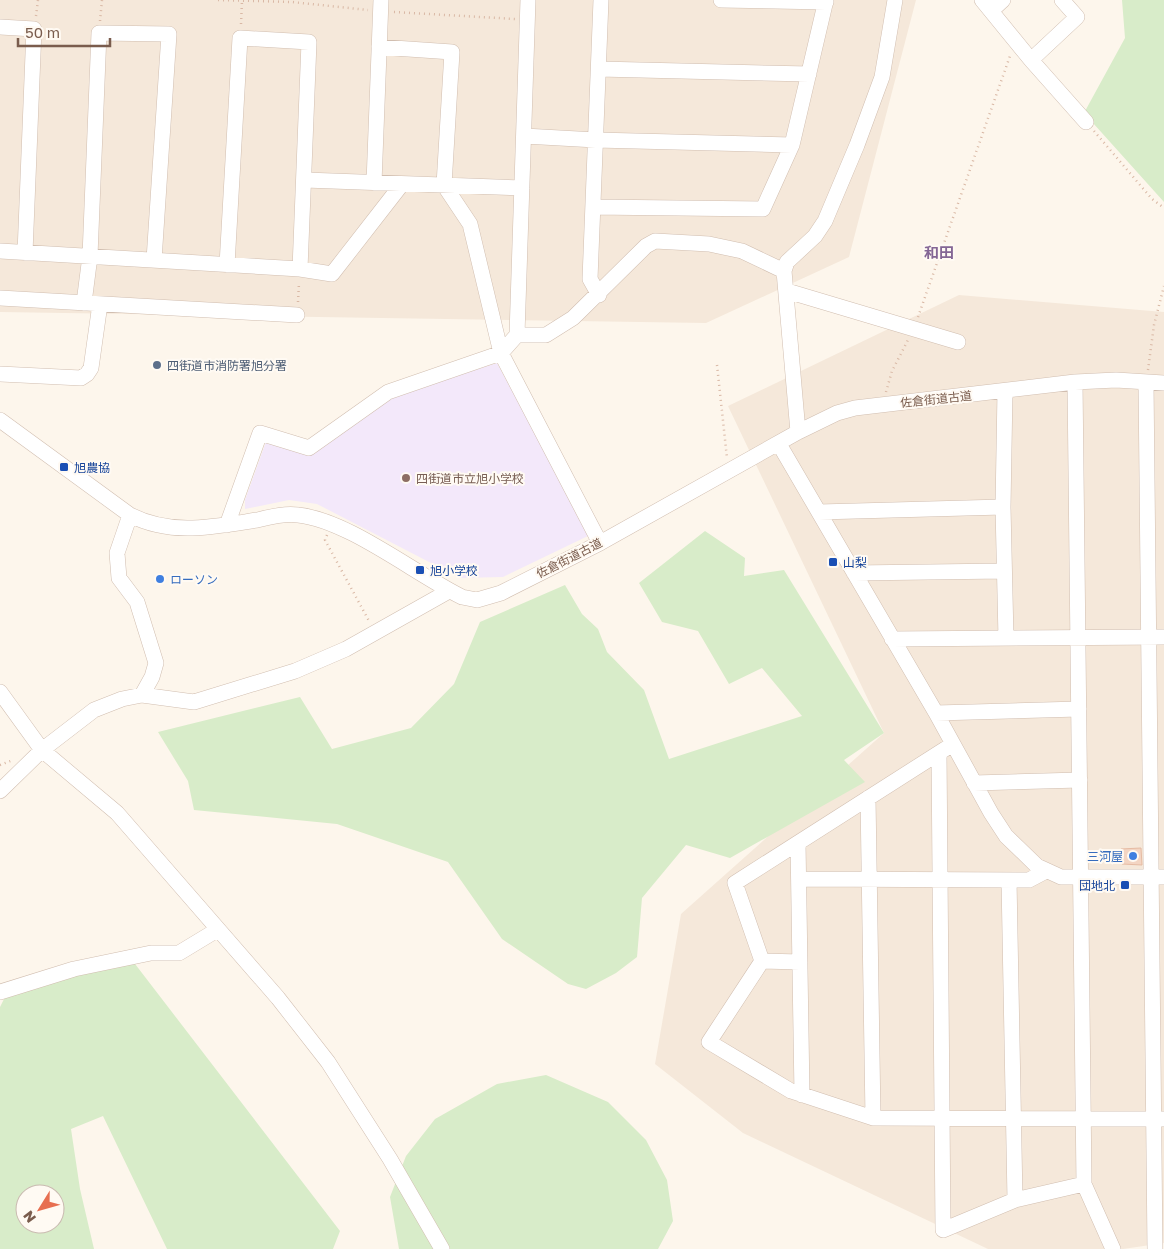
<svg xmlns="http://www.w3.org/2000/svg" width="1164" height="1249" font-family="'Golos Text','Noto Sans JP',sans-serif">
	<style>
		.residential { fill: #f5e8da }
		.education { fill: #f3e8fa }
		.green { fill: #d8ecc9; fill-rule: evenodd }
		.building { fill: #f3d5c3; stroke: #e6bba3 }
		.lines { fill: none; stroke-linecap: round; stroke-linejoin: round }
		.minor-casing { stroke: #d1beb0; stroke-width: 16 }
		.path { stroke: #d9b8a5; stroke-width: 2.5; stroke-dasharray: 1 4; stroke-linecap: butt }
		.minor { stroke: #fff; stroke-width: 15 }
		.service-dot { fill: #5c6f8a; stroke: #fffaf3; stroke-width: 2 }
		.transit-dot { fill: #1a4fb4; stroke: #fffaf3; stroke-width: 2 }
		.education-dot { fill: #8d6e63; stroke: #fffaf3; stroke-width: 2 }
		.shop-dot { fill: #3f7fe0; stroke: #fffaf3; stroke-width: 2 }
		.labels { text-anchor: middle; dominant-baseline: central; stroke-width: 4; stroke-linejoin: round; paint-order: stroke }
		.service-label { font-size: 12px; fill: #4e5e75; stroke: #fffaf3; text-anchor: start }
		.street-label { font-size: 12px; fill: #7a5c4d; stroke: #fffaf3 }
		.transit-label { font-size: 12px; fill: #164399; stroke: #fffaf3; text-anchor: start }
		.education-label { font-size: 12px; fill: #785e54; stroke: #fffaf3; text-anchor: start }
		.shop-label { font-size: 12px; fill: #366cbe; stroke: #fffaf3; text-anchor: start }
		.quarter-label { font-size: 15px; font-weight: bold; fill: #846695; stroke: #fffaf3 }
	</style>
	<rect width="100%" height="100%" fill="#fdf6ec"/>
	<path class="residential" d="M0,0H916L849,257L706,323L0,312Z
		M959,295L1164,312V1243L1123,1249H988L743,1133L655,1064L681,914L884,733L728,406Z"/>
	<path class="education" d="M497,363L590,535L503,577L460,578L317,504L289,500L245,509V500L267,439L312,455L387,398Z"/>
	<path class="green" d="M1122,0H1164V202L1084,113L1125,38Z
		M705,531L745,558L744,576L784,570L884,733L844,760L865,782L730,858L686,845L642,898L637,957L616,973L586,989L568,984L502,939L448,862L337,824L194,810L188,781L158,732L300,697L332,749L411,728L454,684L480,622L565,585L582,614L598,629L607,652L644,690L669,759L802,716L762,668L729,684L698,631L662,622L639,583Z
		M132,960L340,1231L333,1249H167L103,1116L71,1129L80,1189L94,1249H0V1007L6,995ZM25,1194H55V1224H25Z
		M546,1075L608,1102L646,1140L667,1180L673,1221L658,1249H399L390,1197L406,1156L435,1119L497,1084Z"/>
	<path class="building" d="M1141,848L1142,865L1122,864L1121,849Z"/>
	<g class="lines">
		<defs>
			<path id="minor" d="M721,0L826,2
				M982,0L1031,60L1077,17L1062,0
				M991,11L1003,0
				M0,27L34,29L25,253
				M379,47L452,52L444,185L470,224L501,353L600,543
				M1031,60L1086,122
				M599,69L809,74
				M524,136L596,140L792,145
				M305,180L522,188
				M374,183L381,0
				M593,207L763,209L792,145L826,0
				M0,251L300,269L332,274L402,184
				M227,265L240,38L309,42L300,269
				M787,291L958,342
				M599,295L590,279L601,0
				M0,298L297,315
				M84,303L90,256L99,33L169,34L154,260
				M517,335H546L573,318L646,246L655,241L709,244L742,251L784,271
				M0,374L81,378L87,374L91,368L100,304
				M1075,382L1084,1184
				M1146,382L1155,1249
				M1005,391L1003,507L1006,638
				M0,420L130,515C172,536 212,527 257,520C270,517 285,513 298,515C348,520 415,574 462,597L477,600L501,593L600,543L798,432L837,413L855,408L1075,382L1116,380L1164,383
				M798,432L784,271L787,262L815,236L825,221L857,145L882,77L895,0
				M779,444L936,713L991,813L1006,836L1037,866L1061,877H1164
				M819,512L1003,507
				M130,515L117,553L119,578L137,602L156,663L152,677L142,695
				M227,525L260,433L309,448L388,392L501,353L517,335L528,0
				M854,573L1004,571
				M892,639L1164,637
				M0,692L42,750L117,813L278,998L328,1062L390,1159L442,1249
				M936,713L1079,709
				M953,744L735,883L762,961L709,1042L791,1091L873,1118L1164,1119
				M939,753L943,1230L1015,1200L1084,1184L1113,1249
				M974,783L1080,780
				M0,791L42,750L94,710L122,699L142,695L194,702L295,671L346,649L449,591
				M868,798L873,1118
				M798,843L802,1095
				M799,879L1029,880L1046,871
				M1009,880L1015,1200
				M762,961L800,962
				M0,992L74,969L151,953H179L217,930"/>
		</defs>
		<use href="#minor" class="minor-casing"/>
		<path class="path" d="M218,0L292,2L368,10
			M394,12L515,19
			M36,16L38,0
			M100,21L102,0
			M241,24L242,1
			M1094,131L1152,199L1164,208
			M298,302L299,283
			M918,317L1010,56
			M717,365L727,458
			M1148,370L1154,325L1164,286
			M886,392L892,371L908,340
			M327,535L325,540L369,621
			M0,765L13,760"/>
		<use href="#minor" class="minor"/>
	</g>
	<circle class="service-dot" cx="157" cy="365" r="5"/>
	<g class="transit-dot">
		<rect x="59" y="462" width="10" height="10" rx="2.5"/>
		<rect x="828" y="557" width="10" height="10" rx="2.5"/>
		<rect x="415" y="565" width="10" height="10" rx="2.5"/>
		<rect x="1120" y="880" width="10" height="10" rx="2.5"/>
	</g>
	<circle class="education-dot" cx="406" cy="478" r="5"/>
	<g class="shop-dot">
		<circle cx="160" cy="579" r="5"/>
		<circle cx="1133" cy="856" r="5"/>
	</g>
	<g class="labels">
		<g class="service-label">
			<text x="167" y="365">四街道市消防署旭分署</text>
		</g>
		<g class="street-label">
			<text transform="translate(936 399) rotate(-6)">佐倉街道古道</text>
			<text transform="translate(569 558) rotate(-27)">佐倉街道古道</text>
		</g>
		<g class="transit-label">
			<text x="74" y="467">旭農協</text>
			<text x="843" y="562">山梨</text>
			<text x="430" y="570">旭小学校</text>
			<text x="1115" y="885" text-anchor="end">団地北</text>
		</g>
		<g class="education-label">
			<text x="416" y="478">四街道市立旭小学校</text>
		</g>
		<g class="shop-label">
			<text x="170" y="579">ローソン</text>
			<text x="1123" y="856" text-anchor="end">三河屋</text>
		</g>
		<g class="quarter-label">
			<text x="939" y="252">和田</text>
		</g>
	</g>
	<g transform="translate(40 1209) rotate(233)"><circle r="24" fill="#fffaf3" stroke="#cabbb1"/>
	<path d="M0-4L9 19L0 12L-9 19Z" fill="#e76f51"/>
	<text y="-8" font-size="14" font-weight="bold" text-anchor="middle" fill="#7a5c4d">N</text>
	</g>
	<path d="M18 38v8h92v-8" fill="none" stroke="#7a5c4d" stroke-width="2.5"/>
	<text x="25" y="38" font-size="15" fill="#7a5c4d" stroke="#fffaf3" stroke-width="4" paint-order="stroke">50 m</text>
</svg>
